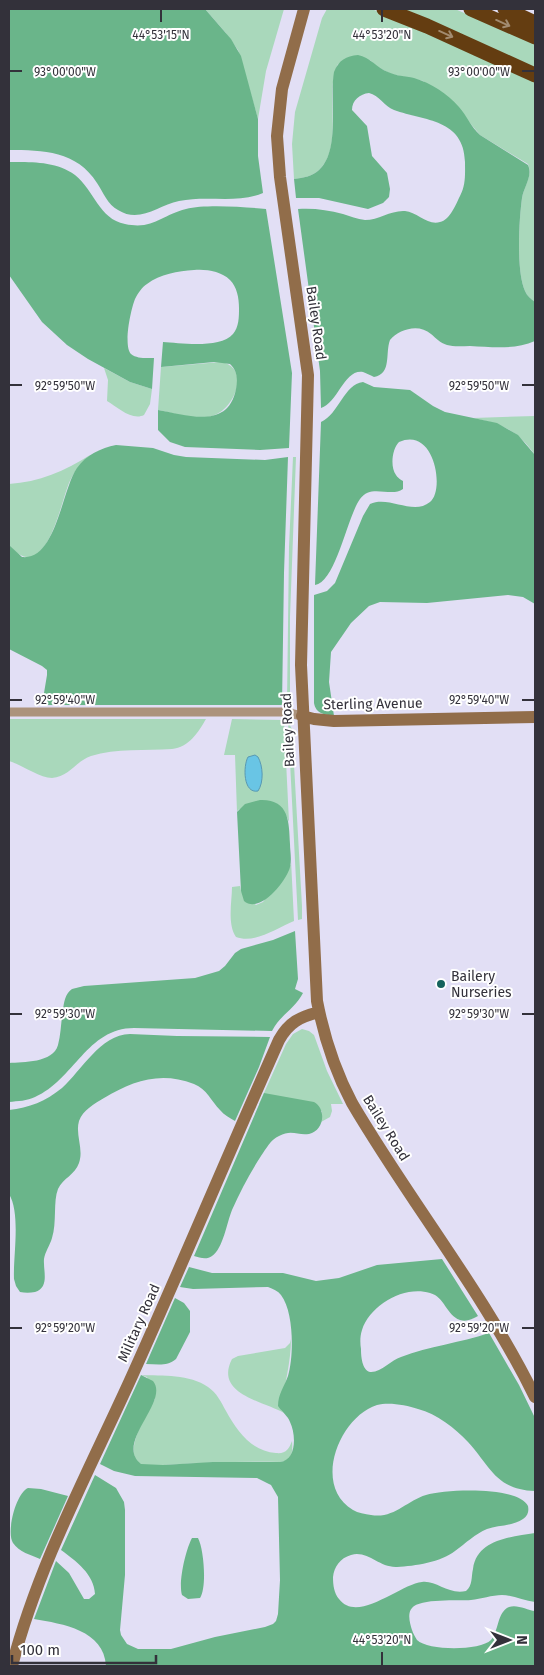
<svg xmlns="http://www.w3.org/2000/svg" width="544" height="1675" font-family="'Fira Sans',sans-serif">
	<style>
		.green { fill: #a9d8bb }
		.forest { fill: #6ab58a }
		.water { fill: #69c5e5; stroke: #5999b2 }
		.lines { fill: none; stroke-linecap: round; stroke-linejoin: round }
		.street { stroke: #ac937c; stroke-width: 9 }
		.secondary { stroke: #916d4a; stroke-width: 12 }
		.highway { stroke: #643d11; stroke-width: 15 }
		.oneway { stroke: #a28b70 }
		.ticks { fill: none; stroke: #33313a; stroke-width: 2 }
		.poi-dot { fill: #15635c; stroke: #fff; stroke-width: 2 }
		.labels { text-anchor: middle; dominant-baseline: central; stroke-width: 4; stroke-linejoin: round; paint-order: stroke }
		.street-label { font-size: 14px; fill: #33313a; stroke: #fff }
		.poi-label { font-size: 14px; fill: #33313a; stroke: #fff; text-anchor: start }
		.ticks-label { font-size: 12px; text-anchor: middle; fill: #33313a; stroke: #fff; stroke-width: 4; stroke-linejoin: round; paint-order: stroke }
	</style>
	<rect width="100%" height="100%" fill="#e2dff5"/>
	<path class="green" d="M205,9H284L266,71L258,119L238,50L225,32Z
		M327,9H371L389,15L535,80V302C531,299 527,296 525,291C516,271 519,220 522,198C524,186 533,176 528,164L480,135L470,123L423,81L391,74L376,66L370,60L338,64C323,94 345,145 319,170C313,176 303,178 294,179L292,144L295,112L322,18Z
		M402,9H455L535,44V68Z
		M221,362C251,367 235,410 212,416C195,421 175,413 158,410L161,367Z
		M104,368L130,382L152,389L150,404L144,415C132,421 117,407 107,401L108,380Z
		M535,416V455C517,430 503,424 473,418Z
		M90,455C81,463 74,471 69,483C60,505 45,588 9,545V484C39,482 65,471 90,455Z
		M293,457H296L290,617V695L287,703L289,547Z
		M9,719H206C198,733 189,747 172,749C146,751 116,748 91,756C76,761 69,777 52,778C40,778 22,765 9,761Z
		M232,719L284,720L289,822C278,793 262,800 238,810L237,812L235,755H224Z
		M288,722L292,729L302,906V919L298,920Z
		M291,860L294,921C277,928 255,944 236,937C227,924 232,901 232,887L240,886L241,891L256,905L263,902L291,864Z
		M302,1029L309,1031L314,1035L327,1071L343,1104H331L332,1111L330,1117L321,1122L322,1111L259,1104L286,1044L293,1034Z
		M291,1339C291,1363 284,1386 281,1410L284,1413C263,1401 214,1394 232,1359L238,1356L285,1348L290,1343Z
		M141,1375C162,1376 190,1374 208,1387C217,1393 221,1402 226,1411C237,1431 251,1451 276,1453C286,1454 289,1449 292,1441C293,1452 292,1461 280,1462C240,1461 204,1463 164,1465C157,1466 143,1468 138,1462C124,1449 148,1412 155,1399L147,1377Z"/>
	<path class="forest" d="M9,9H205L231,39L241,56L258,119V156L263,193C237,204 207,195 179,201C158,205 140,224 118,210C108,205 103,192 97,183C77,151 43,150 9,150Z
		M358,55C370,57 377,68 388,72C396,76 405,76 414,78C431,83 448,94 459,107C467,116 471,127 480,135L528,165C533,176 524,186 522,198C519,220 516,271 525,291C527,296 531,299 535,302V341C514,350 492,347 470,346C463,346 454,347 447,345C440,343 436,338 431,334C419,323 399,329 390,340C385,353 392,374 374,377C370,375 366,373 363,372C344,369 338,403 321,408L320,371L298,209C314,208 328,210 343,214C350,216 357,219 365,220C379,220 391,210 405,211C417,212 428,226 440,222C450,220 456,204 460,196C466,185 465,174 465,162C464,119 425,121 394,110C384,106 379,95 369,93C360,94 352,100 352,110L367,126L372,156L387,173L390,189L389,197L383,203L368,209L319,198H296L294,179C303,178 313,176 319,170C341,150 329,99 334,72C339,60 346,56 358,55Z
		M9,162C31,162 56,161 75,175C94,190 99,219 125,224C154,230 161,215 186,209C205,204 245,207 266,209L292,373L289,448L260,450L185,447L170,442L158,430V410C187,415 228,430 236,389C238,379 237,370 230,364L214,362L161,367L163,342C180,343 220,349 233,334C239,327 239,317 239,308C239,298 237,287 230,280C221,271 206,269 194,270C178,271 160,274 147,284C142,287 138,293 135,299C131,309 123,345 131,354C137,359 147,358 154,358L152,389L130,382L88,359L67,345L42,322L9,275Z
		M363,382L374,387L410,390L433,406L445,412L497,423L518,435L535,455V604L523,597L508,595L427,603L380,602L369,606L351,623L331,652L329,682L334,716C324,714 316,714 314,703V595L327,591L335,583L363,516L370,504C389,495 413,516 430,502C445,491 435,426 399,442C392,449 390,467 396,475C397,477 401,480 403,481V489C391,498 371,483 360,499C347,517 336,582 315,585L321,422C339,414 344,384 363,382Z
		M116,445L153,448L174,455L186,457L265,460L288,457L284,573L282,705H42L47,675V670L42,666L9,649V545L22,557C56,561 62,489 77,468C86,455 101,448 116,445Z
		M260,800C289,799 289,821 290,844C290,851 292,859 290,867C287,880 260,915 244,901L241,891L237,812L245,804Z
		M295,931L298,979L295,989L303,993C295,1009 280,1015 272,1031L134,1028C87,1028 74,1080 35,1097C27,1101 18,1101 9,1102V1063C23,1062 53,1063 58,1045C61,1034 61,1021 63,1010C64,1002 65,994 72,989L84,986L195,978L219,971L225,966L235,953L241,949L273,940Z
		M130,1034L177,1036L270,1037L259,1067L235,1121C230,1118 224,1115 220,1110C211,1101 207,1089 194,1084C160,1071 133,1081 104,1098C94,1104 83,1110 79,1121C75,1135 84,1149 79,1163C75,1175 63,1178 58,1189C53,1201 57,1223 52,1238C50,1245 45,1252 44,1259C43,1271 50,1287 35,1292C30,1293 25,1293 20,1292L16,1286L14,1279C13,1256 21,1214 9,1194V1110C29,1108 46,1101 62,1088C82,1070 100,1035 130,1034Z
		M264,1093L314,1102C327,1109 324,1131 309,1134C298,1136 292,1129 279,1136C271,1139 266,1149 261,1156C250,1173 240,1192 232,1210C227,1222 223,1249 212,1256C207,1260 200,1258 194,1256Z
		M442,1259L478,1316C472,1319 467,1322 460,1320C446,1315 445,1297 430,1293C404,1285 370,1305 362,1330C360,1336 360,1343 361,1349C361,1356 362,1370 370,1372C381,1373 391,1360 401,1357C429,1346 460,1343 489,1333L519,1385L535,1418V1491C496,1490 490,1466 468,1442C455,1428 437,1414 418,1409C406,1405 389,1402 377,1405C339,1417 312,1486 353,1510C358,1513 365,1514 371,1515C394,1519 406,1501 426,1495C446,1489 518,1486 528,1506C529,1511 528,1516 523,1519C513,1526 498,1525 487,1529C475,1534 466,1543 455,1551C441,1562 415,1566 397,1567C379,1568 368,1550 351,1555C340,1558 334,1567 333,1577C333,1585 334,1593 339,1599C358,1624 400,1584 422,1582C436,1580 448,1595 466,1591C473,1585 471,1577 473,1569C477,1539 511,1537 535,1533V1602C524,1601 513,1595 502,1595C492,1595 481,1599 471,1600C459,1601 420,1598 412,1608C407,1613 410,1624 412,1630C413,1633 415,1637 417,1640C428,1651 480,1651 491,1640C499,1631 497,1612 509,1607C517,1604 527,1610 535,1611V1666H106C104,1630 63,1624 34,1619L56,1561L69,1573L84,1599H89L95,1594C94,1574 76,1561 61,1550L95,1475L116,1488L124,1502L125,1510V1575L120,1630L121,1635L127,1644L138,1649H171L215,1637L265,1627L273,1624L276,1621L278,1614L280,1580L278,1497L271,1485L257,1478L135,1476L114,1471L100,1464L141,1375L153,1381C170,1402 114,1443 141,1464L163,1465L213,1462H280C297,1460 296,1434 290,1422C288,1416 282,1412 278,1406C278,1394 284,1387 288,1376C294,1356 294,1312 281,1295C278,1291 273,1289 268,1287L193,1289L180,1287L189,1267L212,1273H283L316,1281L339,1278L377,1265Z
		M175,1298L184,1303L190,1311V1332L176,1359C167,1367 156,1364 146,1364Z
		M28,1488L41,1489L68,1496L40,1559C31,1555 19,1552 13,1543C6,1532 16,1493 28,1488Z
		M192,1538H198C204,1549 207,1588 200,1598L188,1599L182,1595C178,1582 186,1549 192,1538Z"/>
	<path class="water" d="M255,755L258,757C263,766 264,782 258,791C243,794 243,766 248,757Z"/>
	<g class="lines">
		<path class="street" d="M9,712H285L302,716"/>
		<path class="secondary" d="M304,9L282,89L277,136L280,177L308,375L301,665L317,1001C324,1037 335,1071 352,1103C410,1202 484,1293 535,1397
			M302,716L314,719L334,721L535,717
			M12,1666C38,1565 89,1471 132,1376C182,1265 229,1152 279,1040C289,1022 300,1017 319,1012"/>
		<path class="highway" d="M384,9L427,26L535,75
			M471,9L535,37
			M505,9L535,23"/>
	</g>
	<defs><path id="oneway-shaft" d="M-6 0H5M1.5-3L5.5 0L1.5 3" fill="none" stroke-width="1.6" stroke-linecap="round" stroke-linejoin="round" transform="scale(1.25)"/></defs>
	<g class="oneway">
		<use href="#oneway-shaft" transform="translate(503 23) rotate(24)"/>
		<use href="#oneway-shaft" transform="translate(446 34) rotate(24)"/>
	</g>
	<path class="ticks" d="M161,10V22M382,10V22M10,71H22M522,71H534M10,385H22M522,385H534M10,700H22M522,700H534M10,1014H22M522,1014H534M10,1328H22M522,1328H534M382,1652V1665"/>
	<circle class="poi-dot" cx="441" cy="984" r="5"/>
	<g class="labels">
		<g class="street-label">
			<text transform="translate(316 323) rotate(82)">Bailey Road</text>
			<text transform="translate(373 704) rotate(-1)">Sterling Avenue</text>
			<text transform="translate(288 730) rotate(-93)">Bailey Road</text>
			<text transform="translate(386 1128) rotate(58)">Bailey Road</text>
			<text transform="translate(139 1323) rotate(-66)">Military Road</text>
		</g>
		<g class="poi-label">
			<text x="451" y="976">Bailery<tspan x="451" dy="16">Nurseries</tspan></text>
		</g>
	</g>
	<g class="ticks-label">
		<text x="161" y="39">44°53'15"N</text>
		<text x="382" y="39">44°53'20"N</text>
		<text x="479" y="76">93°00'00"W</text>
		<text x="65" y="76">93°00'00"W</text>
		<text x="65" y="390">92°59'50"W</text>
		<text x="479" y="390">92°59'50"W</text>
		<text x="479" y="704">92°59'40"W</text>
		<text x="65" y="704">92°59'40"W</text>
		<text x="479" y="1018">92°59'30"W</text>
		<text x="65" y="1018">92°59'30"W</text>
		<text x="479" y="1332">92°59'20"W</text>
		<text x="65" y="1332">92°59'20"W</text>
		<text x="382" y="1644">44°53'20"N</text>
	</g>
	<rect width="544" height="1675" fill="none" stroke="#33313a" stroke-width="20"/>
	<g transform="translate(509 1640) rotate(90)" stroke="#ffffff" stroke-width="4" paint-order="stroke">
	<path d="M0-4L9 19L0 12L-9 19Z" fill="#33313a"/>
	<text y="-8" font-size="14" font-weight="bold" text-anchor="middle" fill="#33313a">N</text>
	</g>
	<path d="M12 1655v8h144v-8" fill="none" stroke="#33313a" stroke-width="2.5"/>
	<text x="20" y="1655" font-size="15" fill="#33313a" stroke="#ffffff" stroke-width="4" paint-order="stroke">100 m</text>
</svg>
